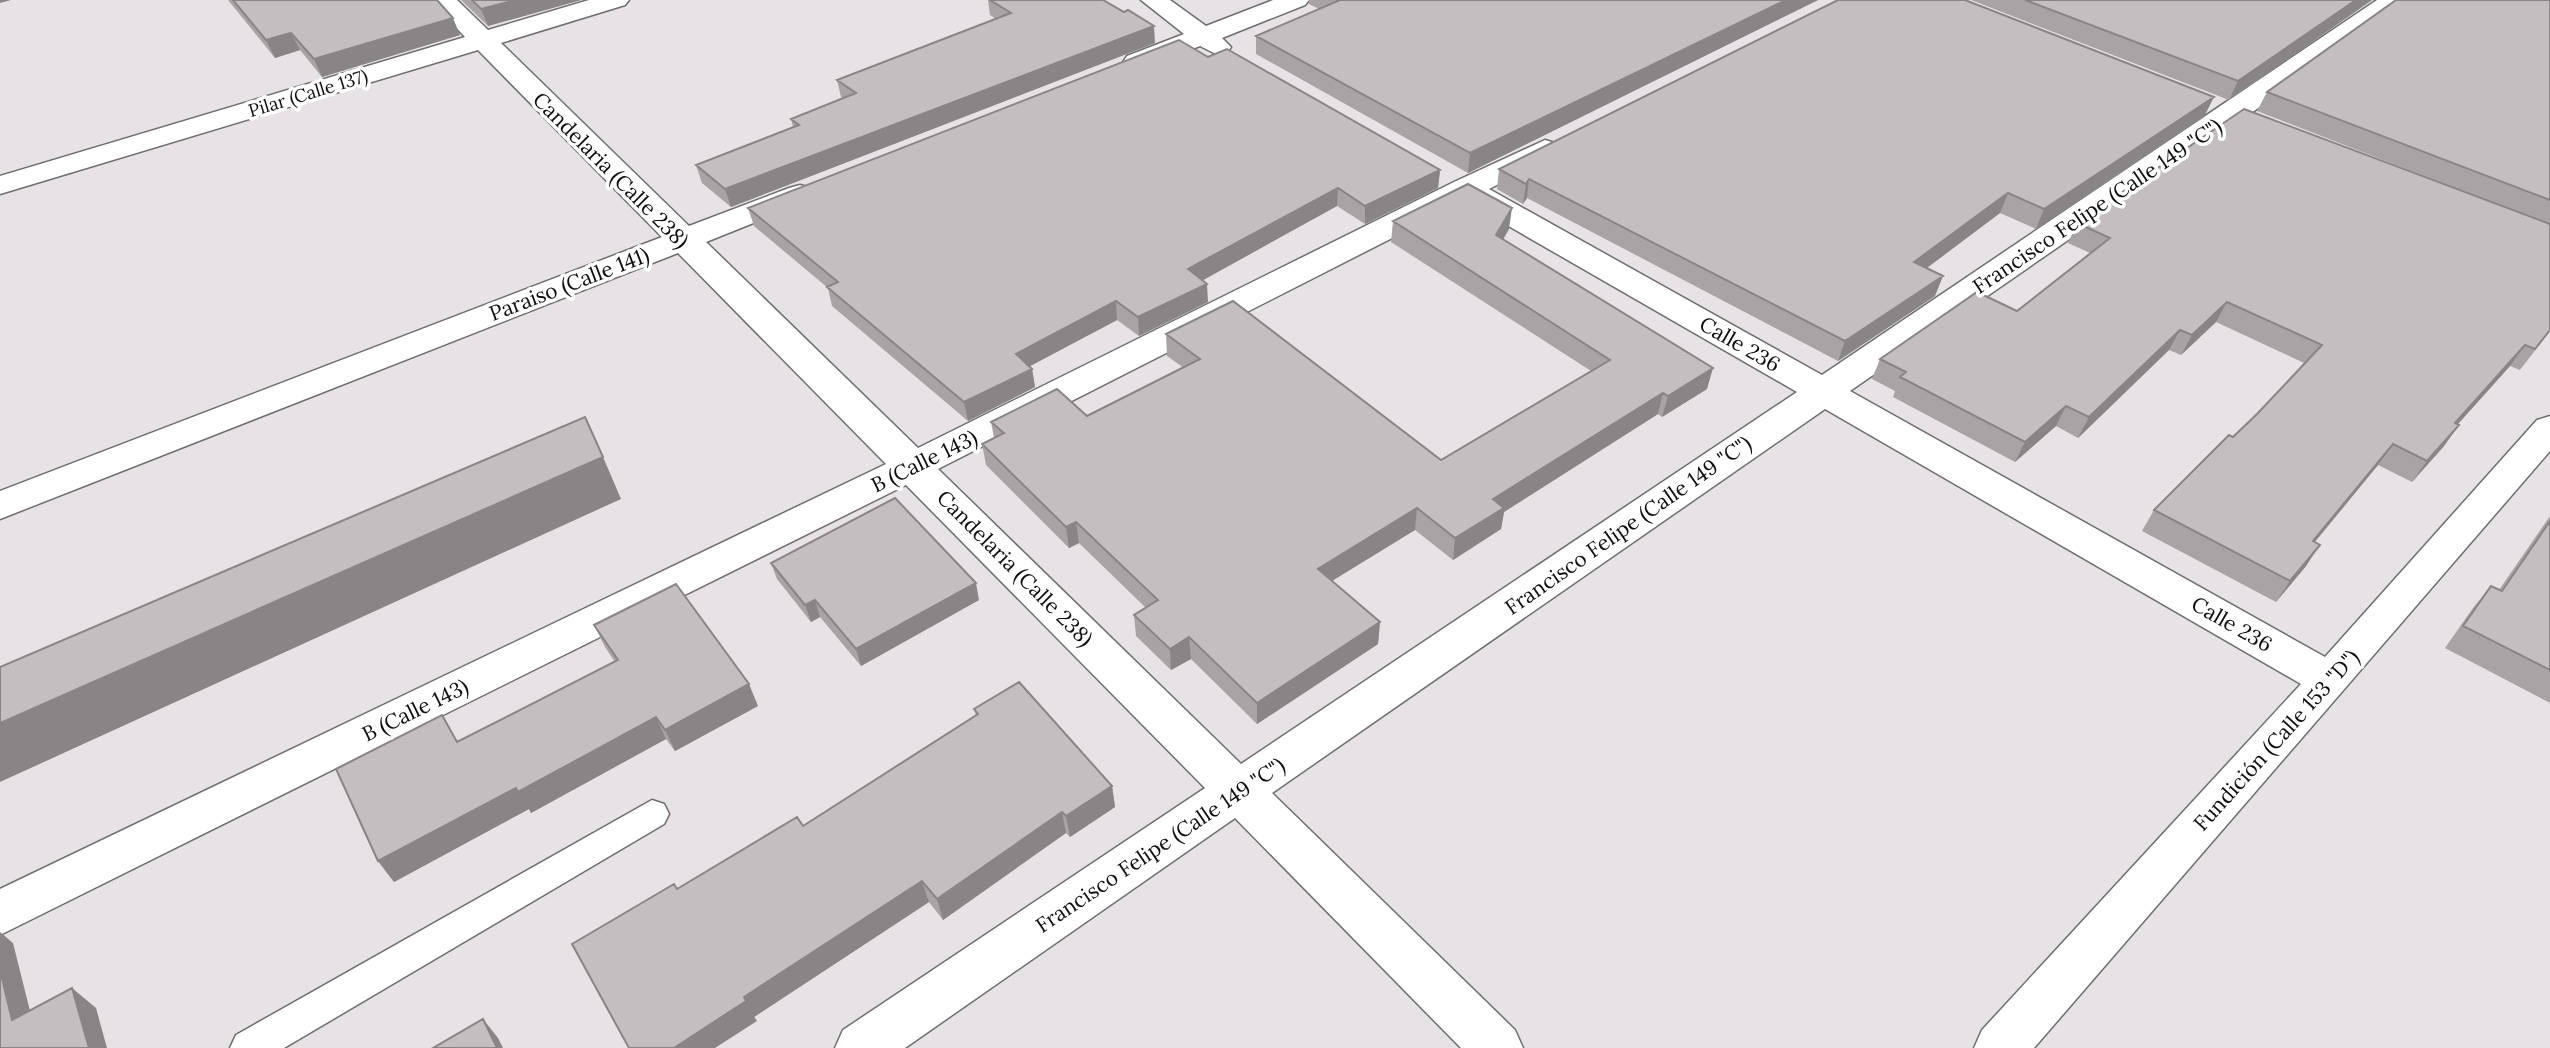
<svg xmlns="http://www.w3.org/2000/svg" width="2550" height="1048" font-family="Lora,serif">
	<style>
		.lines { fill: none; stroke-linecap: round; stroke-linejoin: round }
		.service-casing { stroke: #706d70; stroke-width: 3 }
		.minor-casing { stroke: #706d70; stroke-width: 3 }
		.service { fill: #fff; fill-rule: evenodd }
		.minor { fill: #fff; fill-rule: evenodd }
		.wall { fill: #a9a3a5 }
		.shaded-wall { fill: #898586 }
		.building { fill: #c4bec0; stroke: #898586; stroke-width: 2 }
		.labels { text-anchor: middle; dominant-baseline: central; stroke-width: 7; stroke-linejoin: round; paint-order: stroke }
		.far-street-label { font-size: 18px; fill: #0f0e0f; stroke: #fff }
		.street-label { font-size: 21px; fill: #0f0e0f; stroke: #fff }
	</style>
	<rect width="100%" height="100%" fill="#e6e2e6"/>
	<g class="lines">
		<defs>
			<path id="service" d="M652,800L664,804L669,814L664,824L284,1048H230L236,1035Z"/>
			<path id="minor" d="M430,0H457L488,30L589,0H629L625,5L501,43L689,226L789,188L800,185L811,188L815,194L811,200L706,242L918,448L1454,182L1545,140L1555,143L1559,149L1555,155L1489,189L1822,375L2377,0H2407L2243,119L1850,391L2325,657L2537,420L2550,416V451L2034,1048H1974L1982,1030L2301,684L1825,409L1272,793L1515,1030L1523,1048H1461L1235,818L905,1048H835L843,1030L1205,788L906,485L0,935V889L886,464L678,253L0,519V491L662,237L478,50L0,194V176L465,37ZM1465,201L1797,392L1241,764L938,469Z
				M1141,0H1170L1206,26L1273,0H1309L1305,5L1222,38L1231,47L1227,53L1218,55L1200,46L1136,70L1127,68L1123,62L1127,56L1184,34Z"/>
		</defs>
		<use href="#service" class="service-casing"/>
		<use href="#minor" class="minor-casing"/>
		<use href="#service" class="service"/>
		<use href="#minor" class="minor"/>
	</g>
	<path class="wall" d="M228,0H437L460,35L322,77L300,50L275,58Z
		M461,0H581L488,26Z
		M988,0H1103L1155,43L731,207L702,183L696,165L793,127L791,119L843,98L841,97L837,80L996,19L990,15Z
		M1309,0H1818L1468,173L1256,54V36L1319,9L1309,4Z
		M1971,0H2372L2229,100Z
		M2550,0V331L2520,370L2510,366L2457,425L2444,446L2412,482L2378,465L2315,542L2306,566L2276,602L2142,531L2154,510L2257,414L2304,363L2216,322L2181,355L2169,350L2078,438L2056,426L2015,462L1893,397L1895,391L1872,379L1880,359L2017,311L2090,253L2068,243L2077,223L2460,190L2257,111L2267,92Z
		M1208,57L1440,170L1438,188L1365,224L1337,206L1202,280L1208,302L1139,336L1117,320L1030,366L1032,369L1035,387L968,421L832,306L828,288L754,226L748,208Z
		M2204,117L2036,229L2000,213L1926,268L1935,296L1838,361L1527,198L1523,204L1497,189L1499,169Z
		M1393,221L1509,229L1503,239L1707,389L1662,417L1658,414L1504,512L1501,529L1453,560L1415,530L1332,581L1380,622L1378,644L1257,724L1191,659L1171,670L1136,636L1134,615L1146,608L1079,543L1069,548L986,465L982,444L994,438L991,422L1087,416L1184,368L1167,356L1166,334L1441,460L1591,371L1391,242Z
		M2550,516V703L2445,648L2473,608L2491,586L2499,590Z
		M771,563L979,600L861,666L820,617L811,622L777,579Z
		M594,625L758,706L675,751L666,739L531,813L529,809L394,882L378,861L458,741L615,662L605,647Z
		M974,709L1112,786L1115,807L1070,837L1066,833L943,920L929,902L754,1017L757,1021L677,889L803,826L976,716Z"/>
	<path class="shaded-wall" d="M0,0H11L0,3Z
		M516,0H581L488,26L481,9Z
		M1786,0H1818L1468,173L1470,153Z
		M2356,0H2372L2229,100L2238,81Z
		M453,18L460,35L322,77L314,59Z
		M1154,26L1155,43L731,207L725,189Z
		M291,33L300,50L275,58L266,40Z
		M2214,97L2204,117L2036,229L2044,209Z
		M1440,170L1438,188L1365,224V206Z
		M1529,179L1527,198L1523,204L1526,184Z
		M1338,188L1337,206L1189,288L1188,269Z
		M2008,193L2000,213L1907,283L1914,262Z
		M1512,208L1509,229L1494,256L1496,235Z
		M1943,276L1935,296L1838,361L1845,341Z
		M1207,284L1208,302L1139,336L1138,317Z
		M1116,301L1117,320L1019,372L1016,354Z
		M2227,302L2216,322L2181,355L2192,335Z
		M2180,330L2169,350L2078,438L2089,417Z
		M2525,345L2510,366L2440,444L2455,423Z
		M1713,368L1707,389L1662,417L1668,396Z
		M1032,369L1035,387L968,421L964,402Z
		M1663,393L1658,414L1504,512L1501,529L1453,560L1455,538L1493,499Z
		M2066,406L2056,426L2015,462L2025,442Z
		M2459,425L2444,446L2412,482L2427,461Z
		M2393,444L2378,465L2298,562L2313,541Z
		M603,457L621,499L0,782V723Z
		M1417,508L1415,530L1317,590L1318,569Z
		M1076,522L1079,543L1069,548L1066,527Z
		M2320,545L2306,566L2276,602L2290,581Z
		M976,583L979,600L861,666L856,649Z
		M815,600L820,617L811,622L805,605Z
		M1380,622L1378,644L1257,724V703Z
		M1189,637L1191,659L1171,670L1170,649Z
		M749,684L758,706L675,751L665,730Z
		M656,717L666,739L531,813L529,809L394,882L378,861L516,788Z
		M1112,786L1115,807L1070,837L1066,816Z
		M1062,812L1066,833L943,920L937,899Z
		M922,881L929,902L754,1017L757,1021L715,1048H674L744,997Z
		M0,932L13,943L37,1039L12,1020L0,970Z
		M72,988L96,1008L107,1048H89Z
		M483,1019L498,1038L503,1048H497Z"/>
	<path class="building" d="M233,0H437L453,18L314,59L291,33L266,40Z
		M472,0H516L481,9Z
		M990,0H1103L1124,12L1128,10L1154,26L725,189L696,165L799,125L791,119L856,93L837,80L1011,13Z
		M1336,0H1786L1470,153L1256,36L1338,1Z
		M1838,0H1965L2214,97L2044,209L2008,193L1914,262L1943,276L1845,341L1529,179L1526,184L1499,169Z
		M2025,0H2356L2238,81Z
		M2396,0H2550V200L2267,92Z
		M1179,40L1208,57L1227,49L1440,170L1365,206L1338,188L1188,269L1207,284L1138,317L1116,301L1016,354L1032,369L964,402L827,287L838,282L748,208Z
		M2244,109L2550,224V330L2535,349L2525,345L2455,423L2459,425L2427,461L2393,444L2313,541L2320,545L2290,581L2154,510L2229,435L2233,437L2257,414L2322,345L2227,302L2192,335L2180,330L2089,417L2066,406L2025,442L1900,377L1906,372L1880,359L1977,292L2017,311L2110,238L2077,223Z
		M1468,184L1512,208L1496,235L1713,368L1668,396L1663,393L1493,499L1504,508L1455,538L1417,508L1318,569L1380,622L1257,703L1189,637L1170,649L1134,615L1158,600L1076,522L1066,527L982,444L1004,433L991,422L1057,389L1087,416L1200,359L1166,334L1233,301L1441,460L1610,360L1393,221Z
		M585,417L603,457L0,723V667Z
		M895,498L976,583L856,649L815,600L805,605L771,563Z
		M2550,521V670L2463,626L2491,586L2502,591Z
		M676,584L749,684L665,730L656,717L518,792L516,788L378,861L336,769L442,715L457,742L618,660L594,625Z
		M1019,682L1112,786L1066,816L1062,812L937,899L922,881L744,997L746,1001L674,1048H629L572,944L674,884L677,889L797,817L803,826L978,714L974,709Z
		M0,970L12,1020L72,988L89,1048H0Z
		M483,1019L497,1048H433Z"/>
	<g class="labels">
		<g class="far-street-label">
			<text transform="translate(308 93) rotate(-17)">Pilar (Calle 137)</text>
		</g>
		<g class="street-label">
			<text transform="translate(611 170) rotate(45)">Candelaria (Calle 238)</text>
			<text transform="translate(2097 206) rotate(-34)">Francisco Felipe (Calle 149 "C")</text>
			<text transform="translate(569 284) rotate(-21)">Paraiso (Calle 141)</text>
			<text transform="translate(1740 344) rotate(30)">Calle 236</text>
			<text transform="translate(924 461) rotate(-26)">B (Calle 143)</text>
			<text transform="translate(1628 525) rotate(-35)">Francisco Felipe (Calle 149 "C")</text>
			<text transform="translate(1015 568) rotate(45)">Candelaria (Calle 238)</text>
			<text transform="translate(2232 624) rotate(30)">Calle 236</text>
			<text transform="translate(415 710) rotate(-26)">B (Calle 143)</text>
			<text transform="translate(2276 740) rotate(-48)">Fundición (Calle 153 "D")</text>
			<text transform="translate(1160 845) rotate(-34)">Francisco Felipe (Calle 149 "C")</text>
		</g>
	</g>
</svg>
